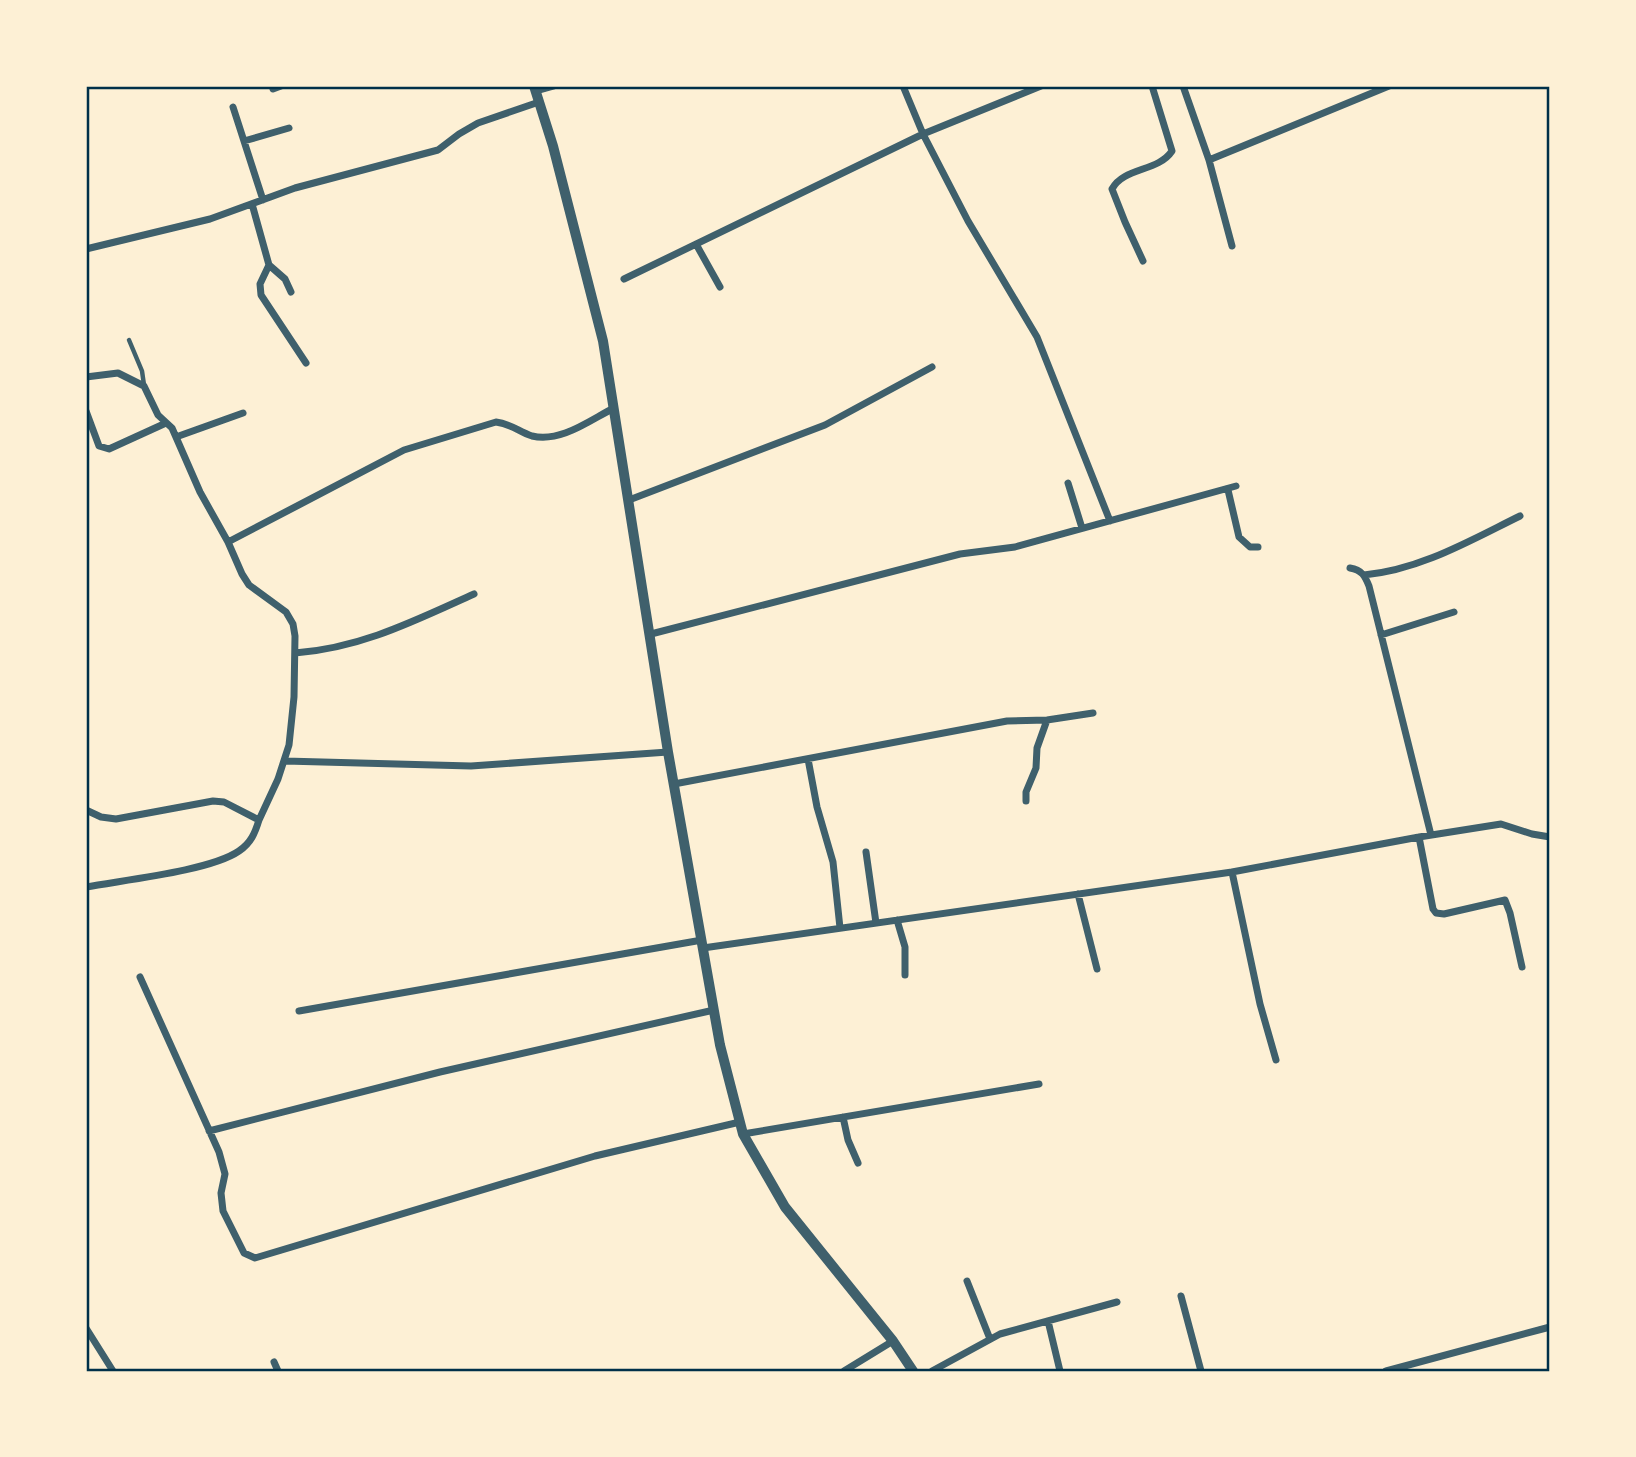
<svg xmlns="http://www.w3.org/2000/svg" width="1636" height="1457" font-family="'Archivo Narrow',sans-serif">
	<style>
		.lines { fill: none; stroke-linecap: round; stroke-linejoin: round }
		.service { stroke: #3f606c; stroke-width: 4.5 }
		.minor { stroke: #3f606c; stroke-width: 7 }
		.tertiary { stroke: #3f606c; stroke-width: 10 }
		.neatline { fill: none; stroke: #003049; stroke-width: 2.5 }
	</style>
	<rect width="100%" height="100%" fill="#fdf0d5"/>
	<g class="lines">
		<path class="service" d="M129,340L142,371L144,385"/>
		<path class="minor" d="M903,86L923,134L968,221L1037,337L1110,521
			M1183,86L1209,160L1232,246
			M273,89L281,86
			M536,91L554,86
			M233,107L263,200
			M244,141L289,128
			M1209,160L1389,86
			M252,204L269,265L285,279L291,292
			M696,244L720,287
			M86,249L210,219L295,188L438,150L459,134L478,123L539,102
			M1143,261L1125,222L1112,189C1124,167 1158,172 1172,151L1152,86
			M269,265L260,284L261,295L306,363
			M624,279L923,134L1041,86
			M86,377L118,373L144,386L158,415L172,428L200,492L228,542L242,574L249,585L286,612L293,624L295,636L294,697L289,745L278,779L259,820L224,802L213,801L116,819L101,817L86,810
			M86,411L99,446L109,449L166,423
			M176,437L243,413
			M1068,483L1082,528
			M1228,490L1239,537L1250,547H1258
			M629,500L825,425L932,367
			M228,542L404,450L496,422C512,424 519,432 532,436C561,443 590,420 614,408
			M1350,568C1362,570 1365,576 1369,586L1431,835
			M1364,575C1420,570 1471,540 1520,516
			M651,634L960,554L1015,547L1236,486
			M1381,635L1454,612
			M295,653C361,648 414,621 474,594
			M808,759L817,807L833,862L840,928
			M285,761L471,766L668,752
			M674,784L1007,721L1047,720L1093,713
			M1026,801V792L1036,768L1037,748L1047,720
			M1419,837L1433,909L1436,913L1444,914L1505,900L1510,913L1522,967
			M866,852L876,923
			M1232,872L1260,1004L1276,1060
			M86,887C123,880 210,871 239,851C251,843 255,833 259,820
			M1078,894L1097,969
			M897,920L905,947V975
			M703,948L1232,872L1419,837L1501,824L1532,834L1550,837
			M140,977L219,1152L225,1174L221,1193L223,1211L244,1253L255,1258L595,1156L740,1122
			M299,1011L702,940
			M843,1117L848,1140L858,1163
			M209,1131L440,1072L714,1010
			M743,1134L1039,1084
			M967,1281L990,1339
			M1181,1296L1201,1371
			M1048,1321L1060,1371
			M86,1328L113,1371
			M274,1362L278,1371
			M844,1371L893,1341
			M932,1371L1000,1334L1117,1302
			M1386,1371L1550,1327"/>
		<path class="tertiary" d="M534,86L553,146L603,341L668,752L720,1045L743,1134L785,1207L893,1341L913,1371"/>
	</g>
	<rect width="1636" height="1457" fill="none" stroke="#fdf0d5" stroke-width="175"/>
	<rect x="88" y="88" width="1460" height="1282" class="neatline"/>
</svg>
